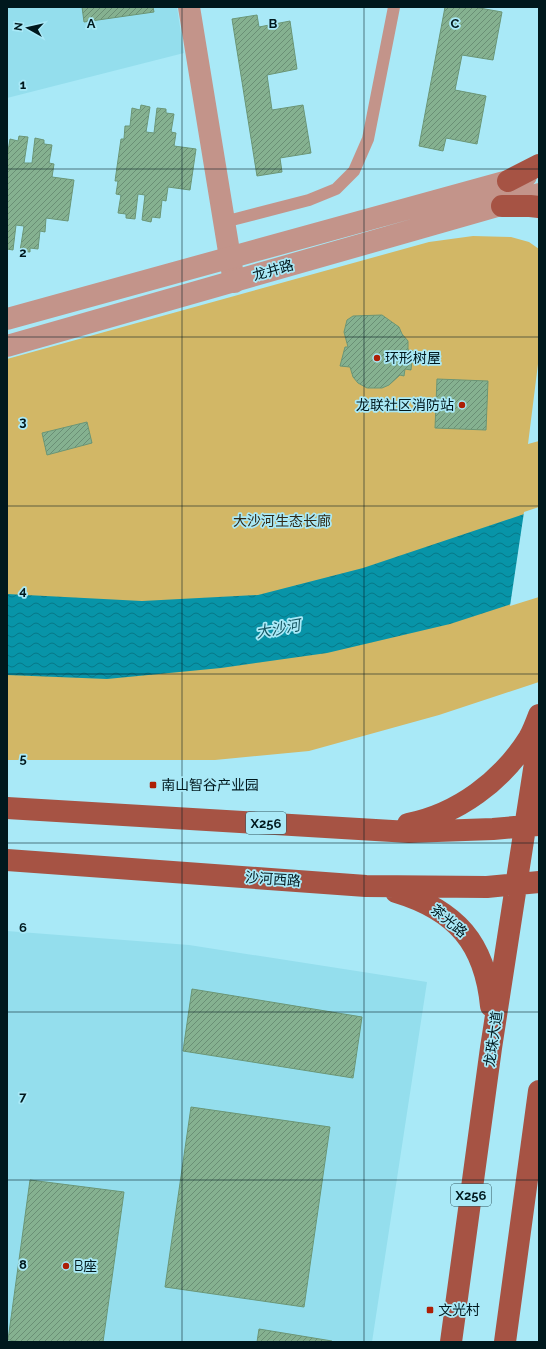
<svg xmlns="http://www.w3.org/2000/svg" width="546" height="1349" font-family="Raleway,'Noto Sans SC',sans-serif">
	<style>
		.built { fill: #94deed }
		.green { fill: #d2b766 }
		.water { fill: url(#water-waves) }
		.pier { fill: #a9e9f7 }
		.building { fill: url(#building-hatch); stroke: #6b9676 }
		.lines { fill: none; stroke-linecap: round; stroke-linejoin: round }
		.service { stroke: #c3948a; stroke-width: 12 }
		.minor { stroke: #c3948a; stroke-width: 22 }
		.tertiary { stroke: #c3948a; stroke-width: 22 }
		.primary { stroke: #a65344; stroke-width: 22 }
		.grid { fill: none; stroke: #00181d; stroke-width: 1; stroke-opacity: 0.55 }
		.poi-dot { fill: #ad1f06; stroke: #a9e9f7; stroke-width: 1.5 }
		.labels { text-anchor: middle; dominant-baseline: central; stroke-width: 3.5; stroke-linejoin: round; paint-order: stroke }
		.shield { fill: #a9e9f7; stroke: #33575e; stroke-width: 1 }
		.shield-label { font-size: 13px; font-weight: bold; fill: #00181d }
		.street-label { font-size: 14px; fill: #00181d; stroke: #a9e9f7 }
		.poi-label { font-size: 14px; fill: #00181d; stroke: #a9e9f7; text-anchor: start }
		.park-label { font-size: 14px; fill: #302917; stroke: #a9e9f7 }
		.water-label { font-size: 15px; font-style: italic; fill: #175762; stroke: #a9e9f7 }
		.grid-label { font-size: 13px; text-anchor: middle; font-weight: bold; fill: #00181d; stroke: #a9e9f7; stroke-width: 3.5; stroke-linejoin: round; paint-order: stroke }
	</style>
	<defs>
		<pattern id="water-waves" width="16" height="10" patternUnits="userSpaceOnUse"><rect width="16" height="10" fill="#0894a8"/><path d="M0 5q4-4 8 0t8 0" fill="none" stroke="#067888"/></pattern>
		<pattern id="building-hatch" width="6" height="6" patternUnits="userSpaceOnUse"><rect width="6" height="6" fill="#85b190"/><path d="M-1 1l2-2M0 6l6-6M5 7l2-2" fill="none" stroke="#6a8f75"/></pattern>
	</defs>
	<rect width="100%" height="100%" fill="#a9e9f7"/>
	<path class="built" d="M7,7H177L184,53L7,98Z
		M7,931L189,945L427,982L372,1342H7Z"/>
	<path class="green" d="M473,236L511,237L529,242L539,249V356L528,444L539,441V682L439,715L309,751L215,760H7V359L429,242Z"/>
	<path class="water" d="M539,509V595L450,624L327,653L221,668L107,679L7,675V594L142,601L258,595L363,568Z"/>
	<path class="pier" d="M539,507V597L510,606L524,512Z"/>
	<path class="building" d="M82,7H153L154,12L84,22Z
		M445,7H474L502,12L493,60L462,55L455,90L486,96L477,144L446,138L443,151L419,146Z
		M257,15L259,27L290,21L297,69L267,75L272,110L303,105L311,153L280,158L282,172L257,176L232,19Z
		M141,105L150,107L146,132L154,133L157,108L166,109V113L174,114L171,132L176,133L174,146L196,149L190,190L168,187L166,201L162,200L160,218L152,217L151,222L142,220L145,195L138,194L135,219L126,218V214L118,213L121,195L116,194L118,181H115L121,139H124L125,126H130L132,108L140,110Z
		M19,136L28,137L24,163H32L35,138L44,140V144L52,145L49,163L54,164L52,177L74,180L68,221L46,218L45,232L40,231L38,249L30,248V252L20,251L24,226L16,225L13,250L7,249V157L10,139L18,141Z
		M382,315L399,327L402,334L408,341V350L413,351L411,370L405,369L404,376L400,375L389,385L382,388H367L358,383L353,377L350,367L340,366L345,347H348L344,332L347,320L353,316Z
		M437,379L488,381L486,430L435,428Z
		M87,422L92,443L47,455L42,433Z
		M192,989L362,1017L353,1078L183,1051Z
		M191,1107L330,1127L304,1307L165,1287Z
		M30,1180L124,1192L103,1342H23L8,1340Z
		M259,1329L332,1341V1342H257Z"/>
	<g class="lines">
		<path class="service" d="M224,222L309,200L336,189L354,171L368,139L394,7"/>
		<path class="minor" d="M189,7L234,282"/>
		<path class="tertiary" d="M7,319L526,176
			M7,346L539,194"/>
		<path class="primary" d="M508,181L539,165
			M502,206H530L539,207
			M7,808L409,832L493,829L538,825
			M408,824C458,814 502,781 529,738C533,731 536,723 539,715
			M7,860L366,886L487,887L539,882
			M396,892C456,910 485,943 491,1006
			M451,1342L491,1048L539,737
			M505,1342L539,1091"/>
	</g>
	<path class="grid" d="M182,7V1342M364,7V1342M7,169H539M7,337H539M7,506H539M7,674H539M7,843H539M7,1012H539M7,1180H539"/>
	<g class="poi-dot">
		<circle cx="377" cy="358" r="4"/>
		<circle cx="462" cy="405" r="4"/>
		<rect x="149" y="781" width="8" height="8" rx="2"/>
		<circle cx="66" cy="1266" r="4"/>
		<rect x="426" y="1306" width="8" height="8" rx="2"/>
	</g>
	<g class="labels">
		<g class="shield">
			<rect x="246" y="812" width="40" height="22" rx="3"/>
			<rect x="451" y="1184" width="40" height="22" rx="3"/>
		</g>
		<g class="shield-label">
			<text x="266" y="823">X256</text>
			<text x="471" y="1195">X256</text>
		</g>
		<g class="street-label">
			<text transform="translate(273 270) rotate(-16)">龙井路</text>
			<text transform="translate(273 879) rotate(4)">沙河西路</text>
			<text transform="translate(449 921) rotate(40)">茶光路</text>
			<text transform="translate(493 1039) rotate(-82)">龙珠大道</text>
		</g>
		<g class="poi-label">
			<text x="385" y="358">环形树屋</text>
			<text x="454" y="405" text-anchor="end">龙联社区消防站</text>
			<text x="161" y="785">南山智谷产业园</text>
			<text x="74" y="1266">B座</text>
			<text x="438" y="1310">文光村</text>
		</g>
		<g class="park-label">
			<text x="282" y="521">大沙河生态长廊</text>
		</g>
		<g class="water-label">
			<text transform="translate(278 629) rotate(-10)">大沙河</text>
		</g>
	</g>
	<g class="grid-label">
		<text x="91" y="28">A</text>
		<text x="273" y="28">B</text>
		<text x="455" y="28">C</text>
		<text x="23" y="89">1</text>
		<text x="23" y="257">2</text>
		<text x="23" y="426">3</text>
		<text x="23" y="595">4</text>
		<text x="23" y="763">5</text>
		<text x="23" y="932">6</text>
		<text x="23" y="1101">7</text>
		<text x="23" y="1269">8</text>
	</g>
	<rect width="546" height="1349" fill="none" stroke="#00181d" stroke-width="16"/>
	<g transform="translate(28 28) rotate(278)" stroke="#a9e9f7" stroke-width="3" paint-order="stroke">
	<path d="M0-3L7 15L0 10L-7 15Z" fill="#00181d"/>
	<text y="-6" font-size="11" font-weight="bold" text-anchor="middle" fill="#00181d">N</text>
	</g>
</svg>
